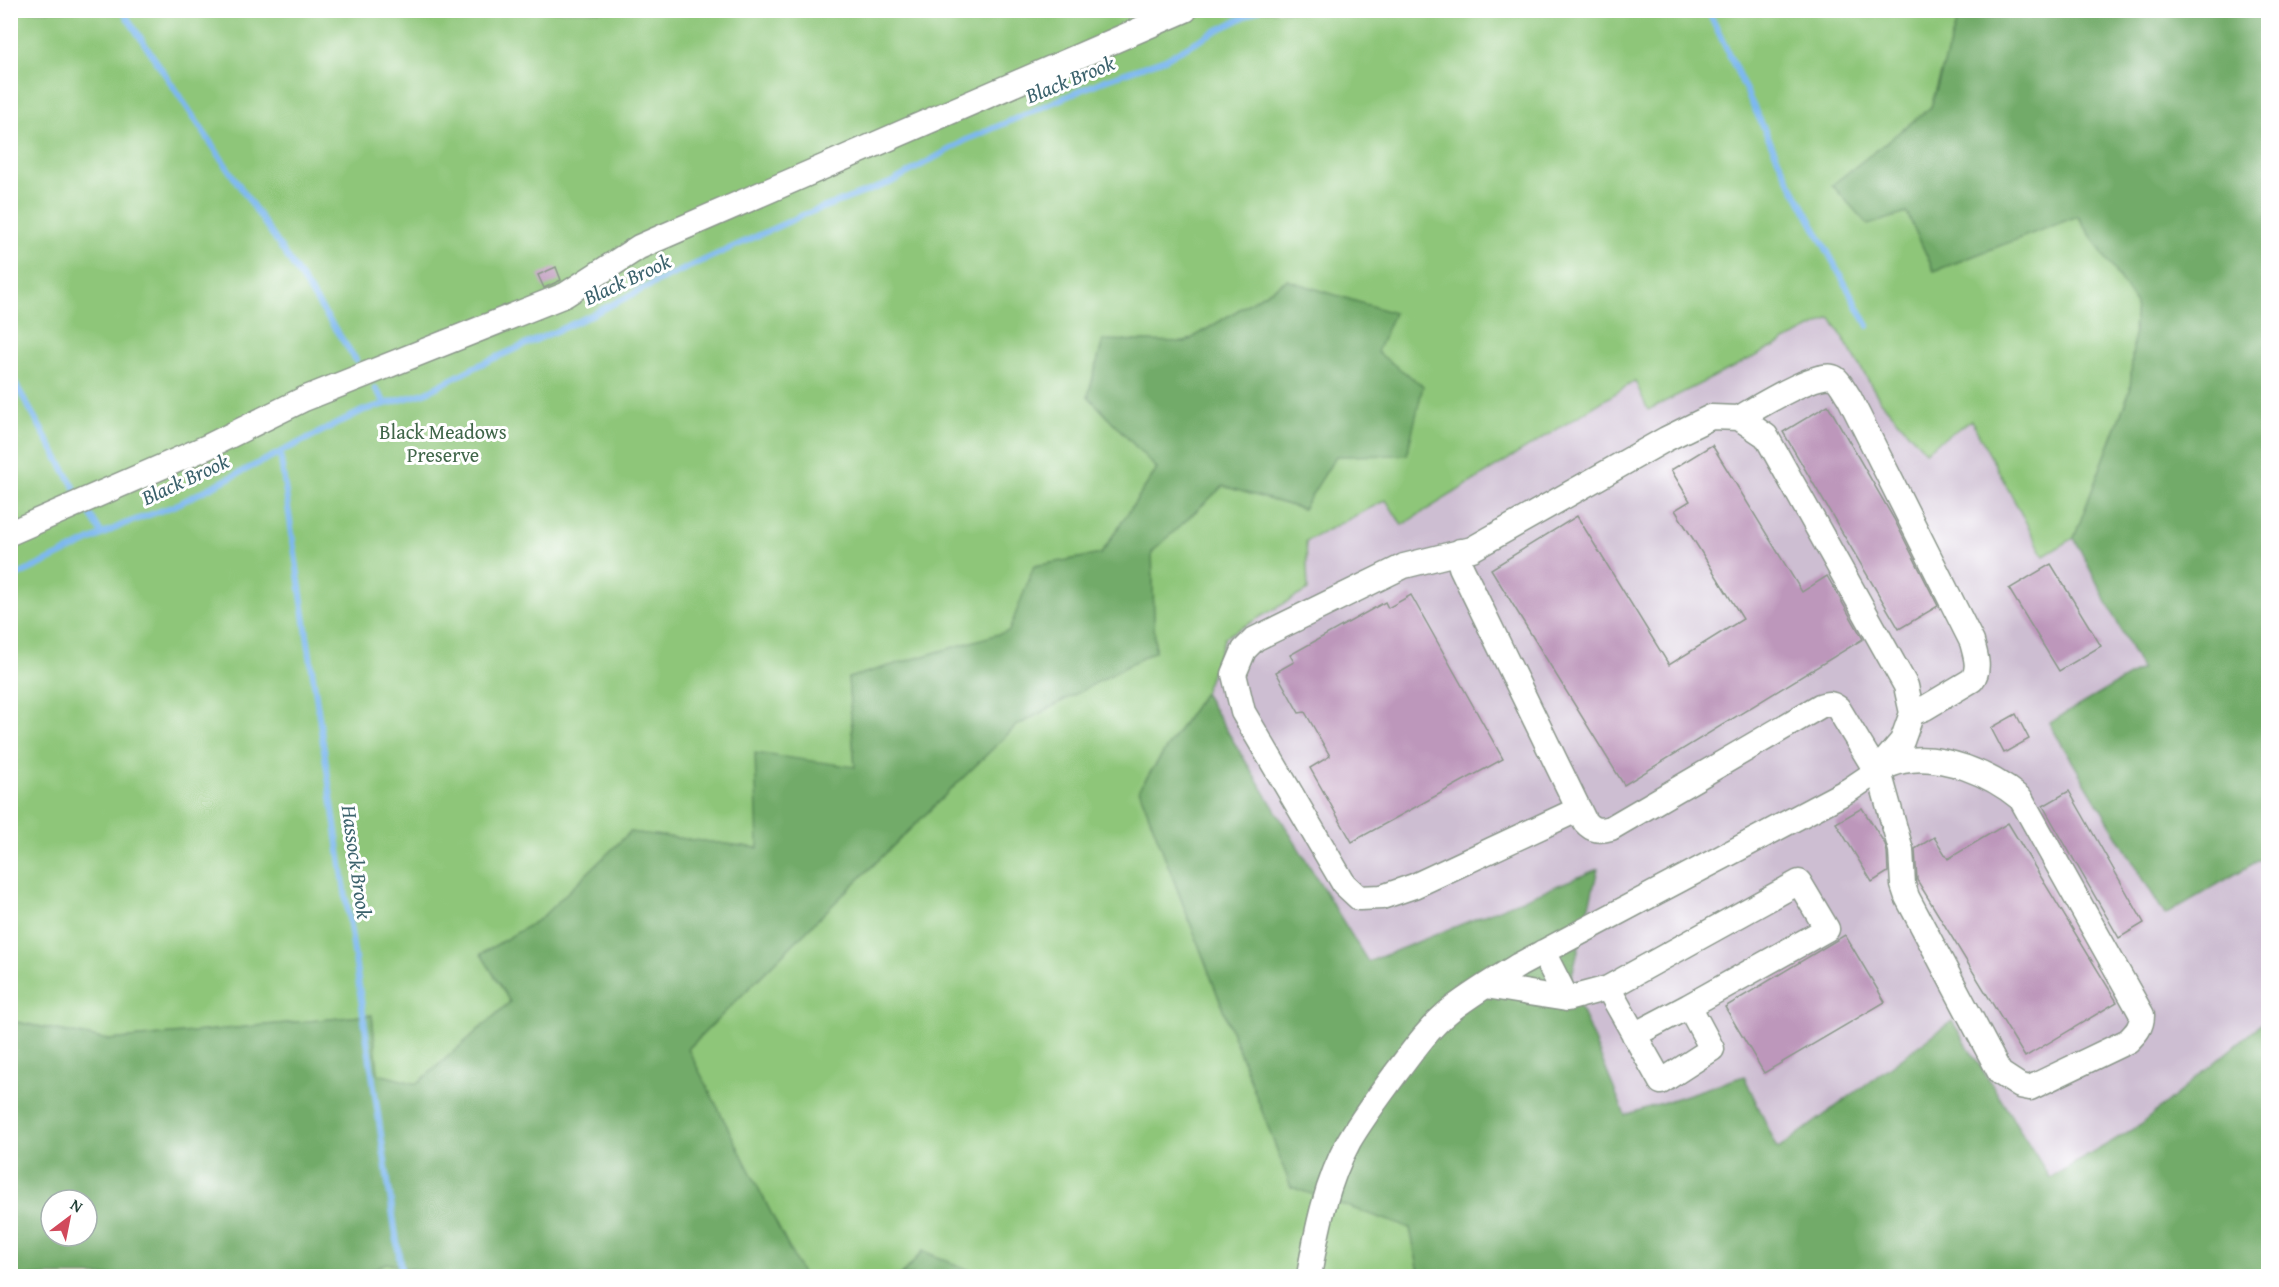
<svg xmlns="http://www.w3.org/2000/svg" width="2279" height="1287" font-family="'Gentium Book Plus',serif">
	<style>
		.industrial { fill: #cdbed2 }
		.green { fill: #8ec679; stroke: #568256; stroke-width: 1.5 }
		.forest { fill: #72ab69; stroke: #48744e; stroke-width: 1.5; fill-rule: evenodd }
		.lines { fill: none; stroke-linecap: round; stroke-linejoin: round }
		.stream { stroke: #7db8ef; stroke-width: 6 }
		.building { fill: #bd97bb }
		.minor-casing { stroke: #8b978b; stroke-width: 27 }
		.minor { stroke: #fff; stroke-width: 24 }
		.labels { text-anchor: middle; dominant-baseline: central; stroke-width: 6; stroke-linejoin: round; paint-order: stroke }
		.park-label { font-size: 20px; fill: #406649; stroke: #fff }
		.water-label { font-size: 21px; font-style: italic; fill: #3b626c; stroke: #fff }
	</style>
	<rect width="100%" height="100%" fill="#fff"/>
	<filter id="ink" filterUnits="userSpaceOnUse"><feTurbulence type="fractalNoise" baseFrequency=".0167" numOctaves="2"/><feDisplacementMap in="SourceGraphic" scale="12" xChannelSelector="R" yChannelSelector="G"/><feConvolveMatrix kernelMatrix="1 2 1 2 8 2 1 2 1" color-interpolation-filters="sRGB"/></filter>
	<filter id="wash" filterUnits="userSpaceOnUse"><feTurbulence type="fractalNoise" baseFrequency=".008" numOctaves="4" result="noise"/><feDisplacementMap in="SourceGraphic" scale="24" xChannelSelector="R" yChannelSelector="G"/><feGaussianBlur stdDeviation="1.35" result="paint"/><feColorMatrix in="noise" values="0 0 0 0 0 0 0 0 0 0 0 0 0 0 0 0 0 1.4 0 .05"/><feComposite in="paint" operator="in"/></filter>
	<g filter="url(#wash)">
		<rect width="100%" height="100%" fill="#f7f1e2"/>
		<path class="industrial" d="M1831,318L1880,400L1925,451L1971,420L2044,556L2074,538L2141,669L2050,722L2165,915L2268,855V1018L2140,1125L2049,1179L1952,1021L1777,1149L1744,1076L1625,1115L1570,983L1598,870L1367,962L1204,693L1225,637L1308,590L1305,541L1386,499L1403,525L1635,381L1648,410Z"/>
		<path class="green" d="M10,11H2011L2007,17H1958L1931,107L1833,185L1907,213L1934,271L2078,216L2136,304L2130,390L2074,538L2044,556L1971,420L1925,451L1880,400L1831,318L1648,410L1635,381L1402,525L1386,500L1306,541L1308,590L1225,637L1204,693L1139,789L1291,1187L1410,1228L1420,1276H979L923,1251L901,1276H803L688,1049L816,921L1016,726L1155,651L1152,552L1223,486L1302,509L1336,456L1407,454L1377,352L1287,280L1186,342L1103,341L1088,396L1157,469L1100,555L1035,566L1010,631L848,678L855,767L758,848L630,832L540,919L481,954L511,1001L417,1084L378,1074L372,1015L109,1040L11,1021Z
			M386,1263L430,1273L432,1276H358Z"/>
		<path class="forest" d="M2011,10L2268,11V855L2165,915L2049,723L2141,669L2074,538L2130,390L2136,304L2078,216L1934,271L1907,213L1868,225L1832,185L1931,107L1958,17H2007Z
			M1287,280L1394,313L1377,352L1423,386L1407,455L1336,456L1303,509L1223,486L1152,552L1155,651L1016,726L816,921L688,1049L803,1276H432L430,1273L386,1263L358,1276H11V1021L109,1040L372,1015L378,1074L417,1084L510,1002L481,954L540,919L630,832L758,848L755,753L855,767L848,678L1009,631L1034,566L1101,554L1157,469L1088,396L1103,340L1186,342ZM51,1200H87V1236H51Z
			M1204,693L1368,962L1598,869L1570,983L1625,1115L1744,1076L1778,1149L1952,1021L2050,1178L2140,1125L2268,1018V1276H1420L1410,1228L1291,1187L1139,789Z
			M923,1251L976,1273L979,1276H901Z"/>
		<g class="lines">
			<path class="stream" d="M122,10L356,360
				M1708,10L1784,171L1868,326
				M10,374L74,487
				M375,388L386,404
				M280,453L402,1276
				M91,516L102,534
				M10,579L124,524L174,506L364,410L425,393L479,365L579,321L665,278L803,215L890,183L966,140L1105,80L1165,59L1208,35L1258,10"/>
		</g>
		<g id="blocks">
			<path class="building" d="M556,267L561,280L544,288L538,275Z
				M1828,405L1894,519L1938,606L1899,629L1783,432Z
				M1712,445L1802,592L1827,576L1863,639L1624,785L1491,569L1577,516L1669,665L1743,619L1675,510L1690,501L1671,470Z
				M2051,564L2101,646L2059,671L2009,589Z
				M1411,595L1503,759L1352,842L1310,768L1330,756L1305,712L1299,713L1276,672L1294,662L1290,655L1385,602L1388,608Z
				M2016,714L2029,739L2004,753L1991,728Z
				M2069,791L2144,923L2119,938L2043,806Z
				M1862,808L1885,844L1887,852L1888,872L1872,882L1836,823Z
				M2008,823L2117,1002L2025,1057L1917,880L1915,849L1934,837L1948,859Z
				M1845,935L1885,1002L1764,1073L1725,1007Z"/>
		</g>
	</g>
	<g filter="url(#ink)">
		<use href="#blocks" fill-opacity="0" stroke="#8b978b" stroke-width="1.5"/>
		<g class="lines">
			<defs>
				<path id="minor" d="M1739,418C1755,409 1820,368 1835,378C1841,382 1845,392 1849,397L1972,642C1975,654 1981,669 1972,680L1925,708L1912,713
					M10,533L207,447L304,399L565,295L639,247L1185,10
					M1579,809L1414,886L1382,897L1359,898L1344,884L1243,712L1234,674L1244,650L1255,639L1404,566L1472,549L1666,439L1711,417L1739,418L1766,436L1906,686L1912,713L1902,741L1879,768
					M1486,986L1567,999L1543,952
					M1567,999L1608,988L1799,882L1827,929L1689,1006L1712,1049L1661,1082L1608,988
					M1634,1035L1689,1006
					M1309,1276C1317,1229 1326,1183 1349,1141C1363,1117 1380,1095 1396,1073C1412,1052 1427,1030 1447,1013C1469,995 1495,980 1519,965L1849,790C1866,779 1883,765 1903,761C1942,753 1991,774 2021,799L2142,1015C2142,1027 2136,1033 2128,1041L2030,1088L2020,1086L2000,1073L1907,897L1903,885L1901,850L1881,779L1838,708C1831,703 1828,703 1820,706L1611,828C1600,831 1593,831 1585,822L1461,567L1459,558L1460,551"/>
			</defs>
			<use href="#minor" class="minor-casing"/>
			<use href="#minor" class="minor"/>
		</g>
	</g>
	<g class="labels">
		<g class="park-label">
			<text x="443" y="431">Black Meadows<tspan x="443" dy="23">Preserve</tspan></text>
		</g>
		<g class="water-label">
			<text transform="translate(1070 79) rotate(-22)">Black Brook</text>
			<text transform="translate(627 279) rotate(-25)">Black Brook</text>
			<text transform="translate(185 479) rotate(-25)">Black Brook</text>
			<text transform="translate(357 862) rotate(82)">Hassock Brook</text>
		</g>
	</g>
	<rect width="2279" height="1287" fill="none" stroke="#fff" stroke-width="36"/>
	<g transform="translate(69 1218) rotate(32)"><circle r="28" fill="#ffffff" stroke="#a5b1ae" stroke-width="1.5"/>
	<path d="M0-4.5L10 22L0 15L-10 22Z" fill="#d1495b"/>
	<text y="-9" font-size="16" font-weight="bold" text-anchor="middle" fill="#1f3d34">N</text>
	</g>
</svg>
